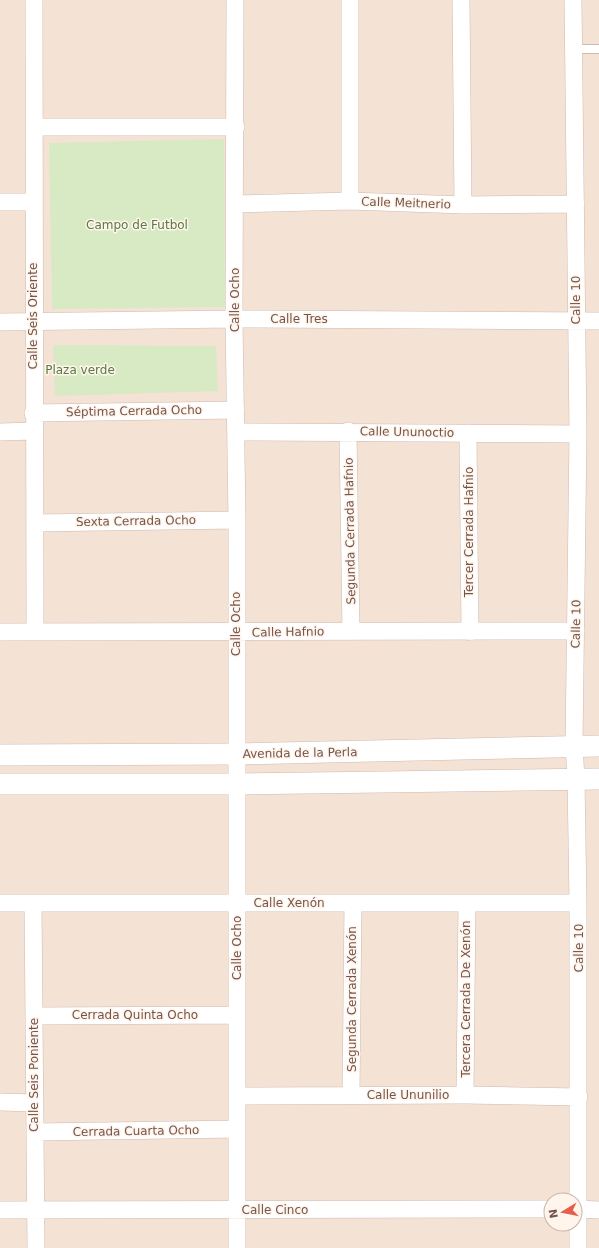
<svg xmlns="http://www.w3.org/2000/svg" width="599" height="1248" font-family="'DejaVu Sans',sans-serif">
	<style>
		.residential { fill: #f4e2d4; fill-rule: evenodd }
		.green { fill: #d7eac4 }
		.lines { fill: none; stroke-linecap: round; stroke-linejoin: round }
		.service-casing { stroke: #d0baaf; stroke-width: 10 }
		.minor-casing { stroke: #d0baaf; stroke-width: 18 }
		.tertiary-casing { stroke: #d0baaf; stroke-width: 22 }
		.service { stroke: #fff; stroke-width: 8 }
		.minor { stroke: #fff; stroke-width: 17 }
		.tertiary { stroke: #fff; stroke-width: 21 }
		.labels { text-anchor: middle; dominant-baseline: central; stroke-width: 3; stroke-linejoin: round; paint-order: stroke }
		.street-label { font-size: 12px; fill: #75554b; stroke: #fff5ec }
		.park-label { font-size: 12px; fill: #597a42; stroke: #fff5ec }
	</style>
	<rect width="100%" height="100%" fill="#fcf1e5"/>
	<path class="residential" d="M0,0H599V1248H0ZM551,1200H575V1224H551Z"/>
	<path class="green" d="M224,139L225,307L52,309L49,143Z
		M53,345L216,346L218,391L55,396Z"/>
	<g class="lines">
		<defs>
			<path id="service" d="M574,49H599"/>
			<path id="minor" d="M34,0L35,631
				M235,0L234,319L237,520V1248
				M350,0V201
				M461,0L463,205
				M573,0L578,434L574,746L576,778L578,903V1248
				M34,127H236
				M0,202H34
				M236,204L350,201L463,205L576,204
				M0,322L234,319L599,321
				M33,413L236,410
				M348,431L351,631
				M0,432L34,431
				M236,432L578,434
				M468,433L470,632
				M35,523L237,520
				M0,632L576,631
				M0,903H578
				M33,903L36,1248
				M34,1016L237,1015
				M351,1095L353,903
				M465,1095L467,903
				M237,1096L465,1095L579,1097
				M0,1102L35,1103
				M35,1132L237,1129
				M575,1209L599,1210
				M0,1210L551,1209"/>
			<path id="tertiary" d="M0,755L237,754L599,746
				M0,784H236L599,779"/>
		</defs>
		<use href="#service" class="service-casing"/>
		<use href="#minor" class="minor-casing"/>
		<use href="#tertiary" class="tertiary-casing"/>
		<use href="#service" class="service"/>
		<use href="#minor" class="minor"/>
		<use href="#tertiary" class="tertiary"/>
	</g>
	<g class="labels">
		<g class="street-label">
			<text transform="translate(406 203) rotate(2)">Calle Meitnerio</text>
			<text transform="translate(235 300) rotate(-90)">Calle Ocho</text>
			<text transform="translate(576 300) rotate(-90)">Calle 10</text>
			<text transform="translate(33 316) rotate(-90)">Calle Seis Oriente</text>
			<text x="299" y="319">Calle Tres</text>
			<text transform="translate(134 411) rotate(-1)">Séptima Cerrada Ocho</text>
			<text transform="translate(407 432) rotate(1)">Calle Ununoctio</text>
			<text transform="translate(136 521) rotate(-1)">Sexta Cerrada Ocho</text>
			<text transform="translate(350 531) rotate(-91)">Segunda Cerrada Hafnio</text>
			<text transform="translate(469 532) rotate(-90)">Tercer Cerrada Hafnio</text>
			<text transform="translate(236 624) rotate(-90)">Calle Ocho</text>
			<text transform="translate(576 624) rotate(-89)">Calle 10</text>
			<text transform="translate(288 632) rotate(-1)">Calle Hafnio</text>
			<text transform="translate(300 753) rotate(-1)">Avenida de la Perla</text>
			<text x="289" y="903">Calle Xenón</text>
			<text transform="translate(237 948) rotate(-90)">Calle Ocho</text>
			<text transform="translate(579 948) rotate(-90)">Calle 10</text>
			<text transform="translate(352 999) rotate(-90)">Segunda Cerrada Xenón</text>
			<text transform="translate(466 999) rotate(-90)">Tercera Cerrada De Xenón</text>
			<text x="135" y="1015">Cerrada Quinta Ocho</text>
			<text transform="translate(34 1075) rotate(-90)">Calle Seis Poniente</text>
			<text x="408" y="1095">Calle Ununilio</text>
			<text transform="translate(136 1131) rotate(-1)">Cerrada Cuarta Ocho</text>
			<text x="275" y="1210">Calle Cinco</text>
		</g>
		<g class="park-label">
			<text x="137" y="225">Campo de Futbol</text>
			<text x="80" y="370">Plaza verde</text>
		</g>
	</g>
	<g transform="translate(563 1212) rotate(260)"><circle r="19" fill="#fff5ec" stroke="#c8b5ac"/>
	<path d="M0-3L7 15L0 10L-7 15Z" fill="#e45f4c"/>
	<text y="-6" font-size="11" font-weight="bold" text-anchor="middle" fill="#75554b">N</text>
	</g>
</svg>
